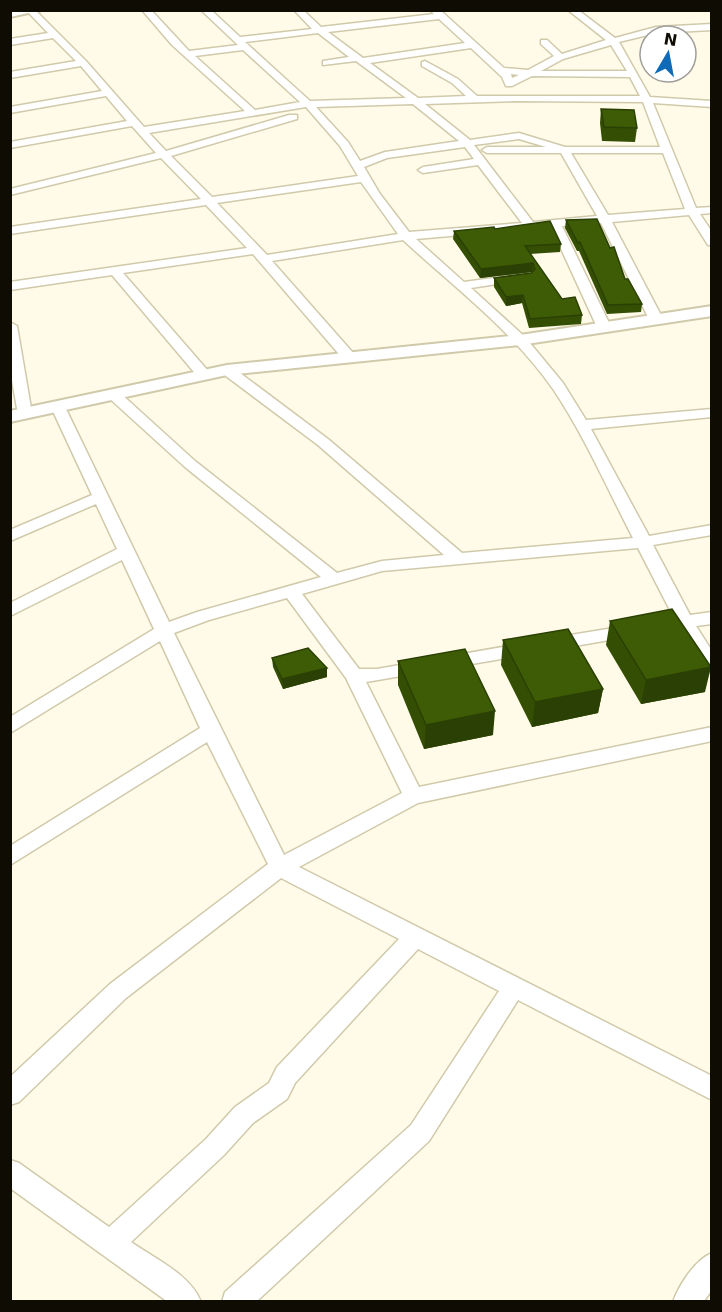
<svg xmlns="http://www.w3.org/2000/svg" width="722" height="1312" font-family="'DejaVu Sans',sans-serif">
	<style>
		.lines { fill: none; stroke-linecap: round; stroke-linejoin: round }
		.minor-casing { stroke: #d0caab; stroke-width: 3 }
		.tertiary-casing { stroke: #d0caab; stroke-width: 4 }
		.minor { fill: #fff; fill-rule: evenodd }
		.tertiary { fill: #fff; fill-rule: evenodd }
		.wall { fill: #344f04 }
		.shaded-wall { fill: #2b4004 }
		.building { fill: #3d5c05; stroke: #2b4004; stroke-width: 1.5 }
	</style>
	<rect width="100%" height="100%" fill="#fffbe8"/>
	<g class="lines">
		<defs>
			<path id="minor" d="M35,10L86,61L144,127L245,111L172,45L142,10H151L189,51L238,45L201,10H211L240,37L312,29L294,10H303L321,27L434,14L430,10H440L504,68L528,70L554,56L541,44V40H547L562,54L606,40L568,10H578L615,38L656,27L712,24V30L656,33L619,42L650,97L712,101V107L653,103L696,208L712,207V213L700,214L712,232V245H708L689,215L612,222L663,319L661,322H651L649,319L601,223L562,226L611,327L604,331L597,327L551,227L416,239L464,282L522,274L524,277L522,280L471,288L525,337L563,383L586,420L712,409V417L591,429L649,536L712,525V535L653,545L690,615L712,612V624L696,626L712,651V673L706,671L680,628L670,627L667,623L674,618L638,548L382,571L302,594L359,669H377L525,643L531,645L534,649L531,653L525,655L366,682L419,787L712,727V741L418,803L299,867L712,1076V1100L518,1000L429,1141L256,1302H222L225,1292L411,1125L499,991L418,949L295,1083L287,1099L253,1123L224,1155L131,1242C154,1258 191,1275 201,1302H168L10,1188V1160L19,1163L109,1227L206,1139L235,1107L269,1083L277,1067L399,939L281,878L126,998L19,1102L10,1105V1077L110,984L268,864L207,742L10,865V846L200,728L160,641L10,733V717L154,629L122,560L10,616V603L117,549L96,504L10,541V530L92,495L51,407L58,403L65,407L169,622L197,612L321,577L185,467L109,398L107,395L109,392H119L195,461L337,573L382,561L444,555L318,445L222,373L220,370L222,367H232L328,439L462,553L633,538C607,488 584,435 553,389C513,331 454,287 403,240L272,261L354,354L356,357L349,361L344,360L253,254L123,273L209,372L211,375L204,379L199,378L112,275L10,290V282L247,248L206,205L10,234V227L201,199L161,158L10,195V189L156,153L132,126L10,148V142L127,121L106,96L10,113V107L102,91L81,66L10,78V72L76,61L53,38L10,45V39L48,33L27,11ZM439,19L465,43L363,58L328,32ZM318,33L349,57L323,61V65L356,61L406,98L310,101L245,42ZM611,45L627,71H541L563,59ZM471,48L502,77L506,86H512L532,76L630,77L640,96H477L458,79L425,61L422,62V66L452,83L466,96L418,98L370,63ZM243,50L300,102L255,110L195,56ZM511,74L519,75L512,78ZM515,101L643,102L660,147H565L519,133L470,140L425,104ZM413,104L459,141L385,152L360,161L348,142L316,107ZM306,107L340,146L358,176L212,197L171,156L297,119V115H289L166,151L149,133ZM519,139L546,147H487L482,150L487,153H561L597,216L533,222L474,145ZM465,147L474,159L423,167L418,170L423,173L478,165L522,223L409,232L380,194L364,167L387,158ZM571,153H663L685,209L608,215ZM361,182L398,234L267,255L217,203ZM287,598L346,678L402,793L284,855L174,633L209,620Z
				M10,322L17,326L32,414L25,418L18,414L10,369Z
				M632,625L638,627L641,631L638,635L552,650L546,648L543,644L546,640L552,638Z
				M712,1253V1290L703,1302H673C679,1285 695,1260 712,1253Z"/>
			<path id="tertiary" d="M42,10L10,17V11Z
				M712,306V316L520,345L227,375L10,422V411L227,365L520,335Z"/>
		</defs>
		<use href="#minor" class="minor-casing"/>
		<use href="#tertiary" class="tertiary-casing"/>
		<use href="#minor" class="minor"/>
		<use href="#tertiary" class="tertiary"/>
	</g>
	<path class="wall" d="M601,109L637,128L635,142L602,141L600,123Z
		M566,220L625,279L642,304L641,312L607,314L579,251H577L565,228Z
		M495,229L561,244L560,252L530,254L562,299L582,315L581,324L529,328L522,303L506,306L494,287V278L531,273L532,272L480,278L453,239L454,231Z
		M610,621L705,692L641,704L606,645Z
		M503,640L603,689L598,713L532,727L501,665Z
		M272,658L327,668V677L283,689L273,667Z
		M398,661L493,735L424,749L398,685Z"/>
	<path class="shaded-wall" d="M533,263L532,272L480,278L481,269Z
		M523,295L522,303L506,306V297Z
		M711,667L705,692L641,704L646,680Z
		M327,668V677L283,689L282,679Z
		M603,689L598,713L532,727L535,702Z
		M495,711L493,735L424,749L426,725Z"/>
	<path class="building" d="M601,109L634,110L637,128L604,127Z
		M597,219L610,248L614,247L625,279H628L642,304L608,305L580,242L578,243L566,220Z
		M550,221L561,244L525,246L562,299L575,297L582,315L530,319L523,295L506,297L494,278L531,273L535,269L533,263L481,269L454,231L494,227L495,229Z
		M672,609L711,667L646,680L610,621Z
		M568,629L603,689L535,702L503,640Z
		M308,648L327,668L282,679L272,658Z
		M465,649L495,711L426,725L398,661Z"/>
	<rect width="722" height="1312" fill="none" stroke="#0f0c03" stroke-width="24"/>
	<g transform="translate(668 54) rotate(10)"><circle r="28" fill="#ffffff" stroke="#9f9e9a" stroke-width="1.5"/>
	<path d="M0-4.5L10 22L0 15L-10 22Z" fill="#0f6bb8"/>
	<text y="-9" font-size="16" font-weight="bold" text-anchor="middle" fill="#0f0c03">N</text>
	</g>
</svg>
